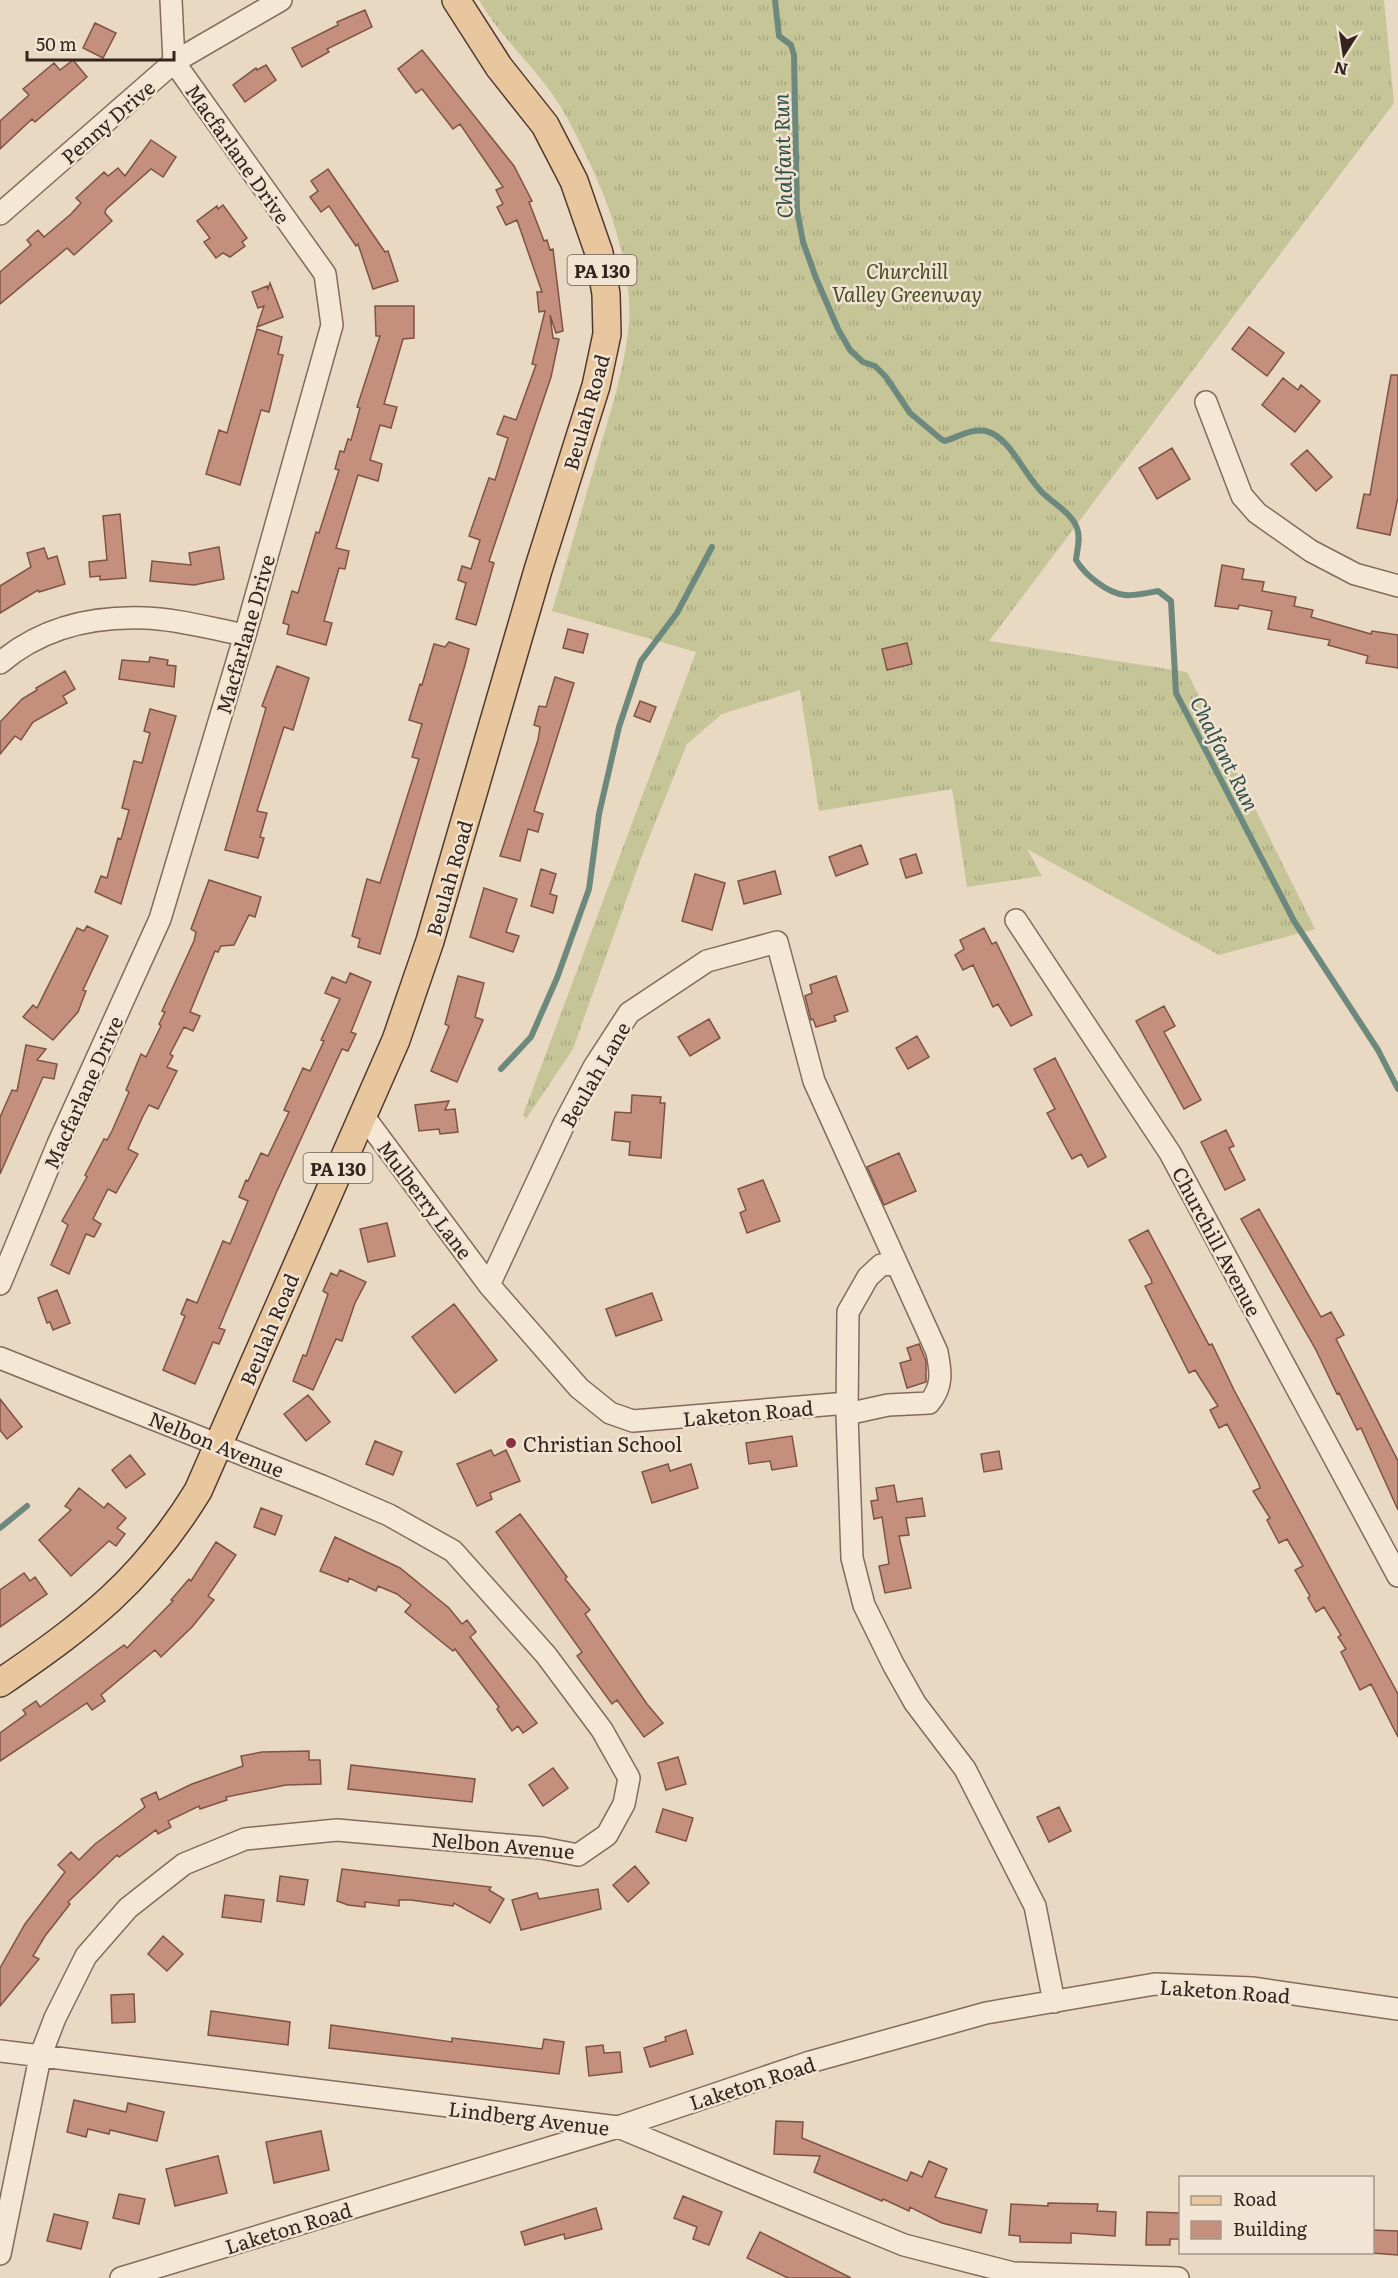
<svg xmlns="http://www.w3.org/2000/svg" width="1398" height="2278" font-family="Literata,serif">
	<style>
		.grass { fill: url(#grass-tufts) }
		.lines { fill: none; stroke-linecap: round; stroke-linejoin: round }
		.stream { stroke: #6d897e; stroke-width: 6 }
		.building { fill: #c4907d; stroke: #7e5344; stroke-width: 1.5 }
		.minor-casing { stroke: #826b5c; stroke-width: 24 }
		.major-casing { stroke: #503a30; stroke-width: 30 }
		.minor { stroke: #f5e7d5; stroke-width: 21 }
		.major { stroke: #e9c79e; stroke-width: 27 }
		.poi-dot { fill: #8a323f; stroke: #f1e4d2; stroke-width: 2 }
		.labels { text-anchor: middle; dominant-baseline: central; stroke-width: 5; stroke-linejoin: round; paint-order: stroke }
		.shield { fill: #f1e4d2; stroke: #6c5e54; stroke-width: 1.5 }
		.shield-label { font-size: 18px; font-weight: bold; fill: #33251e }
		.street-label { font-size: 20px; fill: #33251e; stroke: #f1e4d2 }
		.park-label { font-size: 20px; font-style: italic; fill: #494d27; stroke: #f1e4d2 }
		.poi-label { font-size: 20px; fill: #33251e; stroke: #f1e4d2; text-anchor: start }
		.water-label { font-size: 21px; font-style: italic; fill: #2f514a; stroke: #f1e4d2 }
	</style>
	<defs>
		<pattern id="grass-tufts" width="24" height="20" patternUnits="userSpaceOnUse" patternTransform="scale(1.5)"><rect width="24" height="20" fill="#c6c598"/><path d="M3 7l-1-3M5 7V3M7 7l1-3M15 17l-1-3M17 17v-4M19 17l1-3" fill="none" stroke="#aba983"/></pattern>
	</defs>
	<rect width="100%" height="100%" fill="#e9d9c3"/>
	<path class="grass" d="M479,0H1384L1394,103L989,641L1187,672L1315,929L1219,955L1027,849L1042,876L967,887L952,789L819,811L800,690L722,714L687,744L643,853L573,1049L526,1119L523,1115L696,652L552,611C567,560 582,509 597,458C610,413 625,369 629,322C633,253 598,175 566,116C543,73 503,42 479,0Z"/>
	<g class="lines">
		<path class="stream" d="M775,0L779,36L791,45L794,55L797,210L803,242L816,278L838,329L850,350L863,362L875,366L886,377L910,413L941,439L945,441C958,437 972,428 986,431C1011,437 1025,478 1045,495C1056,505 1072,514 1077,528C1081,538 1077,550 1076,560C1085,575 1107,593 1125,595C1135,596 1148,593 1158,591L1171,601L1176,693L1294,921L1378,1050L1398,1089
			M501,1069L531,1037L557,978L589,889L599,814L619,727L641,661L677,613L712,547
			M0,1528L27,1506"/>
	</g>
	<path class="building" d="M365,10L372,27L327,49L329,52L302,67L292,48L338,25L337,22Z
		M95,23L116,33L103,58L83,48Z
		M422,50L514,166L532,201L529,202L544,241L547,240L550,250L553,249L563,331L556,333L550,315L553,338L559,339L551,377L489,561L494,563L476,625L456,619L466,583L458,580L462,566L471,569L480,540L469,536L489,478L495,480L508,438L497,434L504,416L516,420L536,365L532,364L545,311L539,312L537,292H542L517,220L506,225L497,207L503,204L496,190L503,187L460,124L453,129L422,89L416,93L398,69Z
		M73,60L87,77L35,122L32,119L0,149V121L29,95L23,89L54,63L60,70Z
		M266,65L276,80L245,102L233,85L256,68L257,70Z
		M151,140L176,157L163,177L151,169L106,209L105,213L112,221L74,255L67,248L0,304V272L31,245L27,240L38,230L44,237L71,214L81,203L76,198L104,172L108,176L118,168L125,176Z
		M328,169L385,252L388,251L398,281L373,289L358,244L356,246L329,206L321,212L310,197L318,191L311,181Z
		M223,205L247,238L242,242L245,246L230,257L223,253L216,258L204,242L210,238L197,221L217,206L218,209Z
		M270,283L283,317L257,327L264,306L258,308L252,292L267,286L268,289Z
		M375,306H414V338L403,339L384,404L397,407L391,428L380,425L370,460L382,464L378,481L358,475L336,548L349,551L345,569L339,568L324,621L332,623L326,645L287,634L289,625L283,623L292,591L298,593L316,532L319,533L339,470L335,469L340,451L344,452L348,439L351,440L360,408L357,407L380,336H376Z
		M1249,327L1284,353L1267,376L1232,349Z
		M257,329L282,337L278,354L283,355L269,412L261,410L240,485L206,474L219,430L227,433Z
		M1391,375H1398V497L1390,535L1357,528L1364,494L1370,495Z
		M1283,378L1298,390L1301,385L1320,401L1295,432L1262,405Z
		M1172,448L1190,479L1157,499L1139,468Z
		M1307,450L1332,477L1316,491L1291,464Z
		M120,514L126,578L100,580V576L90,577L89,562L107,560L103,516Z
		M219,547L224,579L194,585L150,581L152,561L191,565L189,553Z
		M44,548L48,559L57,556L65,584L39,592L38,590L0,613V586L31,567L27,553Z
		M1222,565L1244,569L1242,579L1264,582L1262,591L1296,597L1294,606L1313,610L1311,617L1371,634L1372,631L1398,635V668L1366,663L1368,656L1328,645L1330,640L1268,629L1272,611L1239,605L1238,609L1215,606Z
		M568,629L588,634L583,653L563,648Z
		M449,642L469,649L465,665L380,954L358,947L360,939L352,936L367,879L380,883L419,759L412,757L422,724L409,720L420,684L422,685L434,644L445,647Z
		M907,643L912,664L887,670L882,649Z
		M150,657L168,660L167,665L176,666L174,687L119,679L122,660L149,662Z
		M277,666L309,678L293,730L284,727L257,811L267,813L260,837L264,838L258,858L225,850L266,708L262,706Z
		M65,671L75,689L63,696L67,703L33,722L21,740L15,736L0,754V722L22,699L37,690L36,688Z
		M555,677L574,683L534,811L543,814L538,832L528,829L520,861L500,856L538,740L540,727L534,725L539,706L546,707Z
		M640,701L656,707L650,722L634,716Z
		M150,709L176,716L121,904L95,892L101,876L107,878L118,838L121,839L129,810L122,808L134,761L142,763L150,733L144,731Z
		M861,845L868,864L836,876L829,857Z
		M916,854L922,873L906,878L900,859Z
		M541,869L556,874L550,894L557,896L553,913L531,906Z
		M775,871L781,894L744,904L738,881Z
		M695,874L725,883L712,930L682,921Z
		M209,880L261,897L255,917L249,915L234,945L221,946L218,952L215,951L190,1012L200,1016L193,1031L184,1027L170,1054L173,1056L167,1067L177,1071L158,1109L149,1105L143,1116L128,1149L138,1154L116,1193L108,1189L93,1219L101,1224L94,1237L86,1234L69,1274L51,1265L68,1225L62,1221L87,1177L85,1175L104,1139L107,1140L112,1131L129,1092L126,1090L141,1054L146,1057L161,1026L159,1024L165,1012L162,1011L194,941L196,932L191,929Z
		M484,888L517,899L506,932L519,936L513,952L470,937Z
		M87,926L108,936L83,990L86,991L78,1012L53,1040L23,1017L33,1005L37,1008L77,928L84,931Z
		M984,928L992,944L996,942L1032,1015L1011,1026L998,1004L993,1007L973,965L963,970L955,955L964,949L960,940Z
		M350,973L371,982L351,1032L356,1034L348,1051L342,1049L277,1191L219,1328L225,1330L219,1344L213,1342L195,1384L163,1370L185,1316L181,1314L187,1299L197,1303L223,1241L230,1244L248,1201L239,1197L246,1180L248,1181L261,1153L268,1156L289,1112L284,1110L303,1068L310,1071L324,1041L321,1040L340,999L325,993L332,977L346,983Z
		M458,976L484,983L475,1017L483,1020L457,1082L431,1071L449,1026L445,1024Z
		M836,976L848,1011L834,1016L836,1021L816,1027L813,1019L811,1020L805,996L812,993L810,985Z
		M1164,1006L1175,1026L1164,1032L1201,1100L1184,1109L1136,1021Z
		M709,1019L720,1038L690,1056L678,1037Z
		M917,1036L929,1057L908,1069L896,1048Z
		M26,1045L46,1049L37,1060L57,1064L54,1079L43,1077L0,1174V1117L12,1090L17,1091Z
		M1055,1058L1106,1157L1088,1167L1081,1154L1072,1159L1047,1113L1055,1109L1034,1069Z
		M632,1095L661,1097L660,1103H665L661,1158L629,1155L630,1142L612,1140L615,1112L631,1113Z
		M449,1101L445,1110L455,1109L458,1132L440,1134L439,1129L419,1131L415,1105Z
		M1226,1130L1234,1146L1229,1148L1245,1180L1225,1190L1201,1142Z
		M899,1153L916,1191L884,1205L867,1167Z
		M763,1180L780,1221L747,1233L740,1213L746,1210L738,1189Z
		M1259,1209L1321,1317L1331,1312L1344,1335L1336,1339L1398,1461V1510L1361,1428L1357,1430L1339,1393L1337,1394L1316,1350L1241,1219Z
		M387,1223L395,1256L368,1262L360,1229Z
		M1148,1230L1209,1345L1212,1344L1234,1390L1398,1694V1737L1371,1684L1360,1690L1341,1652L1346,1649L1338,1637L1341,1635L1324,1607L1316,1612L1308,1598L1310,1596L1295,1570L1303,1566L1287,1539L1279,1543L1267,1520L1270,1518L1253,1491L1260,1488L1259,1484L1227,1424L1219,1428L1210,1410L1218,1406L1195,1370L1189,1373L1145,1286L1152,1283L1151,1279L1129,1240Z
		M340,1270L366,1282L355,1303L342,1341L336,1339L313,1390L293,1381L303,1355L306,1356L328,1294L323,1291L331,1273L337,1276Z
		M57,1290L70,1323L53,1330L50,1322L47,1323L38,1298Z
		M652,1293L662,1320L616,1336L606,1309Z
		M454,1304L497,1360L455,1393L412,1337Z
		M919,1344L926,1361V1382L907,1388L900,1363L911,1360L907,1348Z
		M308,1395L330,1422L306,1441L284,1414Z
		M0,1399L22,1427L7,1439L0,1430Z
		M792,1436L797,1466L772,1470L770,1461L749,1464L746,1443Z
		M375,1441L402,1452L393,1475L366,1464Z
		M491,1450L494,1456L506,1450L520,1481L490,1493L492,1499L477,1506L457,1464Z
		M999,1451L1002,1469L984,1472L981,1454Z
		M130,1455L145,1474L126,1488L112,1470Z
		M668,1464L670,1471L691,1464L698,1488L652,1503L642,1472Z
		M894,1485L897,1502L922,1498L925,1516L906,1518L909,1535L899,1536L911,1588L885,1593L879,1566L889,1564L882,1517L874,1519L871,1501L878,1500L876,1488Z
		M79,1488L104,1508L108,1503L126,1518L117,1528L125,1534L116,1546L109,1541L71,1576L39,1540L71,1510L65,1506Z
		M261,1508L282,1516L275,1535L254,1527Z
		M520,1514L567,1577L565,1579L590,1610L585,1614L647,1704L663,1723L644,1737L617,1700L612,1704L577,1656L582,1652L496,1532Z
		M335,1537L400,1568L449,1608L462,1624L467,1620L476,1632L470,1637L537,1723L523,1733L518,1726L512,1731L497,1709L499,1707L455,1649L453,1651L405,1612L411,1605L397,1594L378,1586L376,1591L349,1578L348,1582L320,1571Z
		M216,1542L236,1555L208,1596L214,1600L192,1627L161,1657L155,1650L101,1695L105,1701L92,1710L87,1703L0,1761V1733L26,1714L23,1710L36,1701L40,1707L124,1645L127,1648L173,1601L171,1600L189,1579L191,1581Z
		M24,1573L30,1581L35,1577L47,1594L0,1627V1590Z
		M309,1751V1760H320L321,1784L286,1785L226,1797L227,1800L200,1809L199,1806L168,1821L171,1827L158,1834L156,1830L119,1857L117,1855L68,1902L70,1904L45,1936L33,1956L39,1959L0,2006V1968L25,1924L65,1872L58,1865L71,1852L79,1860L95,1844L145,1807L141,1799L156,1792L159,1800L192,1784L243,1766L241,1756L262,1752Z
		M678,1757L686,1784L666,1790L658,1763Z
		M351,1765L475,1779L472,1802L348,1789Z
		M553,1768L568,1788L543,1806L529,1785Z
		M1059,1807L1071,1831L1049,1842L1037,1817Z
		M663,1809L693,1818L686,1841L656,1832Z
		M635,1866L649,1883L628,1902L613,1885Z
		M342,1869L491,1887L489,1890L504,1899L490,1923L454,1903L453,1906L411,1900H399V1906L365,1902V1907L348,1905L337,1901Z
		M280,1876L308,1880L304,1905L277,1901Z
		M598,1889L601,1909L521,1930L512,1900L537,1893L539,1899Z
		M225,1895L264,1900L261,1922L222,1917Z
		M163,1936L183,1954L167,1971L148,1954Z
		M134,1994L135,2022L112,2023L111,1995Z
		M211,2011L290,2022L288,2045L208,2035Z
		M331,2025L452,2042V2038L542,2049L544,2039L564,2042L559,2074L329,2048Z
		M686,2030L693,2054L650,2067L644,2048L666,2041L665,2037Z
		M603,2045L604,2053L620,2052L622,2072L589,2076L586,2047Z
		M74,2100L126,2112L128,2103L164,2112L157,2141L110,2130L109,2134L88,2129L86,2137L67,2132Z
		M776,2121L803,2122L802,2138L907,2181L911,2172L922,2177L929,2161L947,2169L935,2197L987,2210L981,2233L942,2223L910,2207L909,2211L883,2199L882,2201L814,2172L820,2156L774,2154Z
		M321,2131L329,2170L274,2183L266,2142Z
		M218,2156L227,2193L175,2206L166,2169Z
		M119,2194L145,2199L139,2224L113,2218Z
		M683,2196L722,2212L709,2245L693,2239L697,2227L674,2218Z
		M1048,2203L1098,2204L1097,2211L1116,2212L1115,2236L1071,2233V2243L1020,2242V2236L1009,2235L1011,2204L1048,2206Z
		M596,2208L602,2229L565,2239L564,2234L525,2245L521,2232Z
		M1147,2212L1180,2213V2239H1170V2245H1146Z
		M54,2214L88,2222L81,2249L47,2241Z
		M1372,2230L1398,2231V2255L1372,2253Z
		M760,2232L772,2238L851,2278H788L747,2258Z"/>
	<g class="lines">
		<defs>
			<path id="minor" d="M0,214L174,62L281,0
				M1206,402L1242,496L1257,513L1311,551L1355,574L1398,586
				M0,663C41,628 91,616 145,618C178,619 213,629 245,635
				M1016,920L1170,1153L1398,1576
				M362,1114L489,1285L579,1388L610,1413L633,1421L847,1403
				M896,1264L881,1265L868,1277L848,1312L847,1414L852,1558L864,1605L893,1664L915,1703L965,1769L1035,1906L1054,2002
				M0,1284L58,1144L160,919L245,635L332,325L325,274L174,62L171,0
				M489,1285L564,1124L594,1067L629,1013L707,961L777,942L814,1081L937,1352C941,1372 943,1387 929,1403L888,1405L847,1414
				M0,1358L322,1486L389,1515L453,1551L546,1655L602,1730L629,1778L624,1804L607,1835L578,1855L542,1848L337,1830L245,1839L184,1864L128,1908L86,1956L55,2018L40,2057L0,2254
				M0,2051L618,2127L904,2245L1013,2273L1178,2278
				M121,2278L618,2127L810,2062L986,2013L1155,1984L1252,1988L1398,2009"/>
			<path id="major" d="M0,1683C86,1624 142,1582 198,1491L396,1040L430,941L538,570L596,386L607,334L606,294L599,253L574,181L545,125L499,67L456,0"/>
		</defs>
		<use href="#minor" class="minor-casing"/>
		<use href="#major" class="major-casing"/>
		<use href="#minor" class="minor"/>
		<use href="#major" class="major"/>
	</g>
	<circle class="poi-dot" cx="511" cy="1443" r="6"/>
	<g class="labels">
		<g class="shield">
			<rect x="567.5" y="255" width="69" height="30" rx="4.5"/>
			<rect x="303.5" y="1153" width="69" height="30" rx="4.5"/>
		</g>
		<g class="shield-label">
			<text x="602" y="270">PA 130</text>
			<text x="338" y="1168">PA 130</text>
		</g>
		<g class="street-label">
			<text transform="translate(107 121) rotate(-41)">Penny Drive</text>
			<text transform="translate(239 153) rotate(55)">Macfarlane Drive</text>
			<text transform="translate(585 412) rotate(-74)">Beulah Road</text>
			<text transform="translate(244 634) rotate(-74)">Macfarlane Drive</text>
			<text transform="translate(448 878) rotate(-74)">Beulah Road</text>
			<text transform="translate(594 1074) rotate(-60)">Beulah Lane</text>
			<text transform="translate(82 1092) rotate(-66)">Macfarlane Drive</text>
			<text transform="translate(426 1199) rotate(53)">Mulberry Lane</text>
			<text transform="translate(1218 1241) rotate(62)">Churchill Avenue</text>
			<text transform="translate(268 1329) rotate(-67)">Beulah Road</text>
			<text transform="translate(748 1412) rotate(-5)">Laketon Road</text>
			<text transform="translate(217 1443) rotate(22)">Nelbon Avenue</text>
			<text transform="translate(503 1844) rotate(5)">Nelbon Avenue</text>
			<text transform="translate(1225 1990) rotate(4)">Laketon Road</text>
			<text transform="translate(752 2082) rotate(-18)">Laketon Road</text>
			<text transform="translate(529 2117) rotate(7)">Lindberg Avenue</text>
			<text transform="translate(288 2227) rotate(-17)">Laketon Road</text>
		</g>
		<g class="park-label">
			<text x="907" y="270">Churchill<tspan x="907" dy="23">Valley Greenway</tspan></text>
		</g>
		<g class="poi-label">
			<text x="523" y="1443">Christian School</text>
		</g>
		<g class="water-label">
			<text transform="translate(781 156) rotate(-92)">Chalfant Run</text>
			<text transform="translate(1226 753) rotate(63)">Chalfant Run</text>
		</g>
	</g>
	<rect x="1179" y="2176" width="195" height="78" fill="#f1e4d2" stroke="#a5988a" stroke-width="1.5"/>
	<rect x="1191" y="2196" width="30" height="9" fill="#e9c79e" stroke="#a5988a" stroke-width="1.5"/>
	<text x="1233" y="2206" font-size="18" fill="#33251e">Road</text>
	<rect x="1191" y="2221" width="30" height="18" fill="#c4907d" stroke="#a5988a" stroke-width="1.5"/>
	<text x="1233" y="2236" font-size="18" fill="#33251e">Building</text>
	<g transform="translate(1344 54) rotate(192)" stroke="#f1e4d2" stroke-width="4.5" paint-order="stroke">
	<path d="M0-4.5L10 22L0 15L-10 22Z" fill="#33251e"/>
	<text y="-9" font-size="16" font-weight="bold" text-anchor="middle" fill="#33251e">N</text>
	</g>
	<path d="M27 51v9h147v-9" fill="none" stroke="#33251e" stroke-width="3"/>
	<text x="36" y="51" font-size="18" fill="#33251e" stroke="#f1e4d2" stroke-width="4.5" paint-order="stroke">50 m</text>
</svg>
